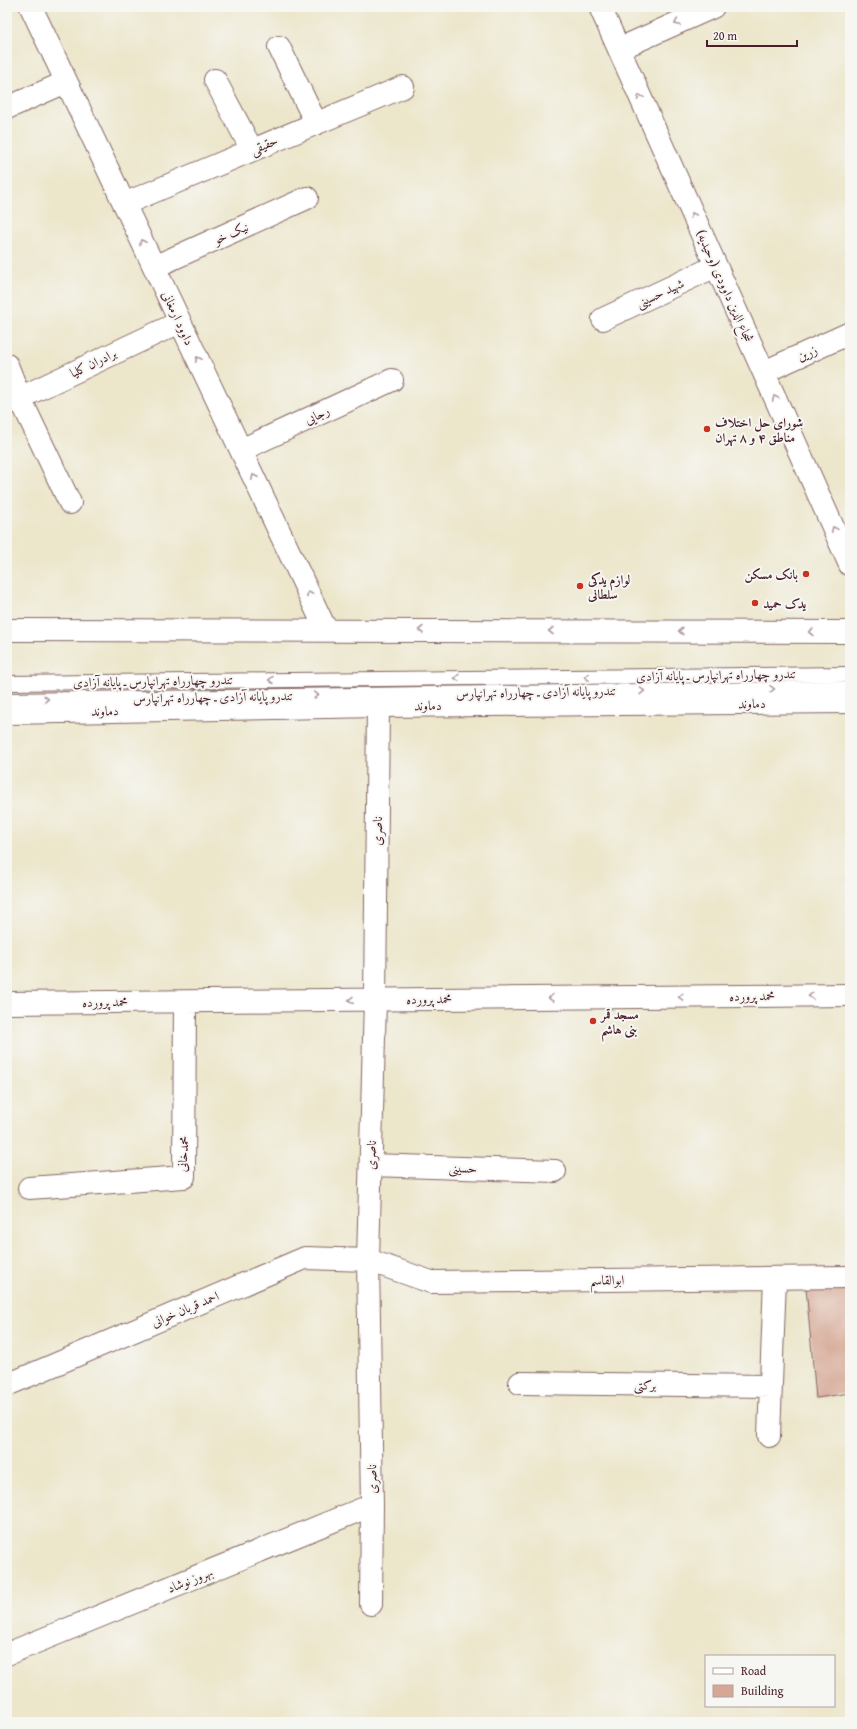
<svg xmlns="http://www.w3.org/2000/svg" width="857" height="1729" font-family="'Gentium Book Plus',Amiri,serif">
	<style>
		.building { fill: #d5a794 }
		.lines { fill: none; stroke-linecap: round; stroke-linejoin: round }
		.lane-casing { stroke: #836563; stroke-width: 16 }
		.street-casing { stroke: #836563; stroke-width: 24 }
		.primary-casing { stroke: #836563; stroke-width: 24 }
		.lane { stroke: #fff; stroke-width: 14 }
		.street { stroke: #fff; stroke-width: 22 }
		.primary { stroke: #fff; stroke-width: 22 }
		.oneway { stroke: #ae9aa0 }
		.poi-dot { fill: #c8321e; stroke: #f6f6f2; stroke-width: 1.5 }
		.labels { text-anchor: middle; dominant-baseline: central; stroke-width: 4; stroke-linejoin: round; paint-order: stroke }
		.street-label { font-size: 13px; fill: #4a1f2b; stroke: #f6f6f2 }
		.poi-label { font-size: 13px; font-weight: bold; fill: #4a1f2b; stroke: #f6f6f2; text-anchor: start }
	</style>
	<rect width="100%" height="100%" fill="#f6f6f2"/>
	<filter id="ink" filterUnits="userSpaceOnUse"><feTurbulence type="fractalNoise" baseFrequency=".025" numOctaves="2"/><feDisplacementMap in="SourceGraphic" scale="8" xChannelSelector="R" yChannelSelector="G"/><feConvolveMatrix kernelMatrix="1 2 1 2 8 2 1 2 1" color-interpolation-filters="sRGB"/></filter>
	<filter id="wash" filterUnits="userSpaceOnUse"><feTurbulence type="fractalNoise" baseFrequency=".012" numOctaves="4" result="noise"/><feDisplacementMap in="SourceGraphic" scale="16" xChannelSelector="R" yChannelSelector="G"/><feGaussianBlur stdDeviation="0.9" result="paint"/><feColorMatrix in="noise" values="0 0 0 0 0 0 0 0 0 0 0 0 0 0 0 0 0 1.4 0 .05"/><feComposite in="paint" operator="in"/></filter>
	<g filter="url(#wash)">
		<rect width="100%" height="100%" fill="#ece6cb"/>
		<g id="blocks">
			<path class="building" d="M806,1287H850V1393L816,1398Z"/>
		</g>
	</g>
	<g filter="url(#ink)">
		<use href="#blocks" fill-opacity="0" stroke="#836563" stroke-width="1"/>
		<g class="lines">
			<defs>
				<path id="lane" d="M7,683L850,674
					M7,700L850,688"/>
				<path id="street" d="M31,7L326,630
					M600,7L850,565
					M279,47L316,123
					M619,49L713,7
					M215,80L252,150
					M7,108L66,82
					M124,204L403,87
					M154,267L307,198
					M603,319L716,266
					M7,365L20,398L70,503
					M764,372L850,333
					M7,404L180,322
					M241,450L392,380
					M7,1003L850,995
					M371,1165L555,1171
					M29,1188L184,1177L185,1002
					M520,1383L771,1386
					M7,1385L305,1258L368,1260L431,1282L850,1277
					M769,1436L775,1278
					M371,1604L372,1505L368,1260L375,1000L378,706
					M7,1654L372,1505"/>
				<path id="primary" d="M7,630L850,632
					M7,713L378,706L850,702"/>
			</defs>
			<use href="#lane" class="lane-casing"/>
			<use href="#street" class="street-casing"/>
			<use href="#primary" class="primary-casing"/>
			<use href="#lane" class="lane"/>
			<use href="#street" class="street"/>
			<use href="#primary" class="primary"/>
		</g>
		<defs><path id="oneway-chevron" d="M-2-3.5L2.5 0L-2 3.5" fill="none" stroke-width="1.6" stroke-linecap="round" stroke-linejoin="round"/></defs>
		<g class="oneway">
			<use href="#oneway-chevron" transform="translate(677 23) rotate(156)"/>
			<use href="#oneway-chevron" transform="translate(640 97) rotate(-114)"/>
			<use href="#oneway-chevron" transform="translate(693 215) rotate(-114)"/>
			<use href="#oneway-chevron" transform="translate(142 242) rotate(-115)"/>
			<use href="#oneway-chevron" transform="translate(198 359) rotate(-115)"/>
			<use href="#oneway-chevron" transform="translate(775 398) rotate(-114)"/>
			<use href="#oneway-chevron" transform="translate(254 477) rotate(-115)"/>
			<use href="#oneway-chevron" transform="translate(834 529) rotate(-114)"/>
			<use href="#oneway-chevron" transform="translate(309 594) rotate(-115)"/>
			<use href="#oneway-chevron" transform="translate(421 630) rotate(-180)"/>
			<use href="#oneway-chevron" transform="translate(551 631) rotate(-180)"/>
			<use href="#oneway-chevron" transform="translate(681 631) rotate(-180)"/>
			<use href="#oneway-chevron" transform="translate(811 632) rotate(-180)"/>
			<use href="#oneway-chevron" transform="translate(587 677) rotate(179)"/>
			<use href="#oneway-chevron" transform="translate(457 678) rotate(179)"/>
			<use href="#oneway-chevron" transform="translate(271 680) rotate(179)"/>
			<use href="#oneway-chevron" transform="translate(772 689) rotate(-1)"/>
			<use href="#oneway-chevron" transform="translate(642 691) rotate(-1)"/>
			<use href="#oneway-chevron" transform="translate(316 695) rotate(-1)"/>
			<use href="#oneway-chevron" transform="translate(46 699) rotate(-1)"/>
			<use href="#oneway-chevron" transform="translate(811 996) rotate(179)"/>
			<use href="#oneway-chevron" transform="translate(681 997) rotate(179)"/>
			<use href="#oneway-chevron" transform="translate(551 998) rotate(179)"/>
			<use href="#oneway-chevron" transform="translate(351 1000) rotate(179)"/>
		</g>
	</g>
	<g class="poi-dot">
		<circle cx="707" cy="429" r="4"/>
		<circle cx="806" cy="574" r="4"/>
		<circle cx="580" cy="586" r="4"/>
		<circle cx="755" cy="603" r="4"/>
		<circle cx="593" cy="1021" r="4"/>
	</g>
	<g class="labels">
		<g class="street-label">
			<text transform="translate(264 145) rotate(-23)">حقیقی</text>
			<text transform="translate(231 233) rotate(-24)">نیک خو</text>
			<text transform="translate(725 286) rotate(66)">شجاع الدین داوودی (وحیدیه)</text>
			<text transform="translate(660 293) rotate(-25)">شهید حسینی</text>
			<text transform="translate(178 318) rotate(65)">داوود ارمغانی</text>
			<text transform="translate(807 353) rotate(-24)">زرین</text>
			<text transform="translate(93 363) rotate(-26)">برادران کلیا</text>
			<text transform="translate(317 415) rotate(-25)">رجایی</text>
			<text transform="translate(716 675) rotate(-1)">تندرو چهارراه تهرانپارس ـ پایانه آزادی</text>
			<text transform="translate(153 681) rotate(-1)">تندرو چهارراه تهرانپارس ـ پایانه آزادی</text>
			<text transform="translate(536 692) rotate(-1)">تندرو پایانه آزادی ـ چهارراه تهرانپارس</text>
			<text transform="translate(213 697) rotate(-1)">تندرو پایانه آزادی ـ چهارراه تهرانپارس</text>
			<text x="752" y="703">دماوند</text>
			<text x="428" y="705">دماوند</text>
			<text transform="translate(105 711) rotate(-1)">دماوند</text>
			<text transform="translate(377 831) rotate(-90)">ناصری</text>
			<text transform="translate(752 996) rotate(-1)">محمد پرورده</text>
			<text transform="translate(429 999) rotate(-1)">محمد پرورده</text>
			<text transform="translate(105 1002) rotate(-1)">محمد پرورده</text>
			<text transform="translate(183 1154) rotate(-86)">محمدخانی</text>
			<text transform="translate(371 1155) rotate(-88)">ناصری</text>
			<text transform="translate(463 1168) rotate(2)">حسینی</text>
			<text transform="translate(607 1280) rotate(-1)">ابوالقاسم</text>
			<text transform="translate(185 1309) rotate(-23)">احمد قربان خوانی</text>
			<text transform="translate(645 1385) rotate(1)">برکتی</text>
			<text transform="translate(372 1479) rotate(-91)">ناصری</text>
			<text transform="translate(190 1580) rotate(-22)">بهروز نوشاد</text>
		</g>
		<g class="poi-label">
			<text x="715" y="422">شورای حل اختلاف<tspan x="715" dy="15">مناطق ۴ و ۸ تهران</tspan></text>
			<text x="798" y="574" text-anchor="end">بانک مسکن</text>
			<text x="588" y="579">لوازم یدکی<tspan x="588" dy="15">سلطانی</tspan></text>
			<text x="763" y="603">یدک حمید</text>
			<text x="601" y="1014">مسجد قمر<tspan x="601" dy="15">بنی هاشم</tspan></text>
		</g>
	</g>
	<rect width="857" height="1729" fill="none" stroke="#f6f6f2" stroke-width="24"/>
	<rect x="705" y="1655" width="130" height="52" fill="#f6f6f2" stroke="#b1a0a2"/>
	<rect x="713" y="1668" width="20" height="6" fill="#ffffff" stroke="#b1a0a2"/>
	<text x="741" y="1675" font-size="12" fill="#4a1f2b">Road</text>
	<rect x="713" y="1685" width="20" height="12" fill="#d5a794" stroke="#b1a0a2"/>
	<text x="741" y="1695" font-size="12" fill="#4a1f2b">Building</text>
	<path d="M707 40v6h90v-6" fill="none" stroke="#4a1f2b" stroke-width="2"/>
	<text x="713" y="40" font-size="12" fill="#4a1f2b" stroke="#f6f6f2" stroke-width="3" paint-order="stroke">20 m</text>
</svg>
